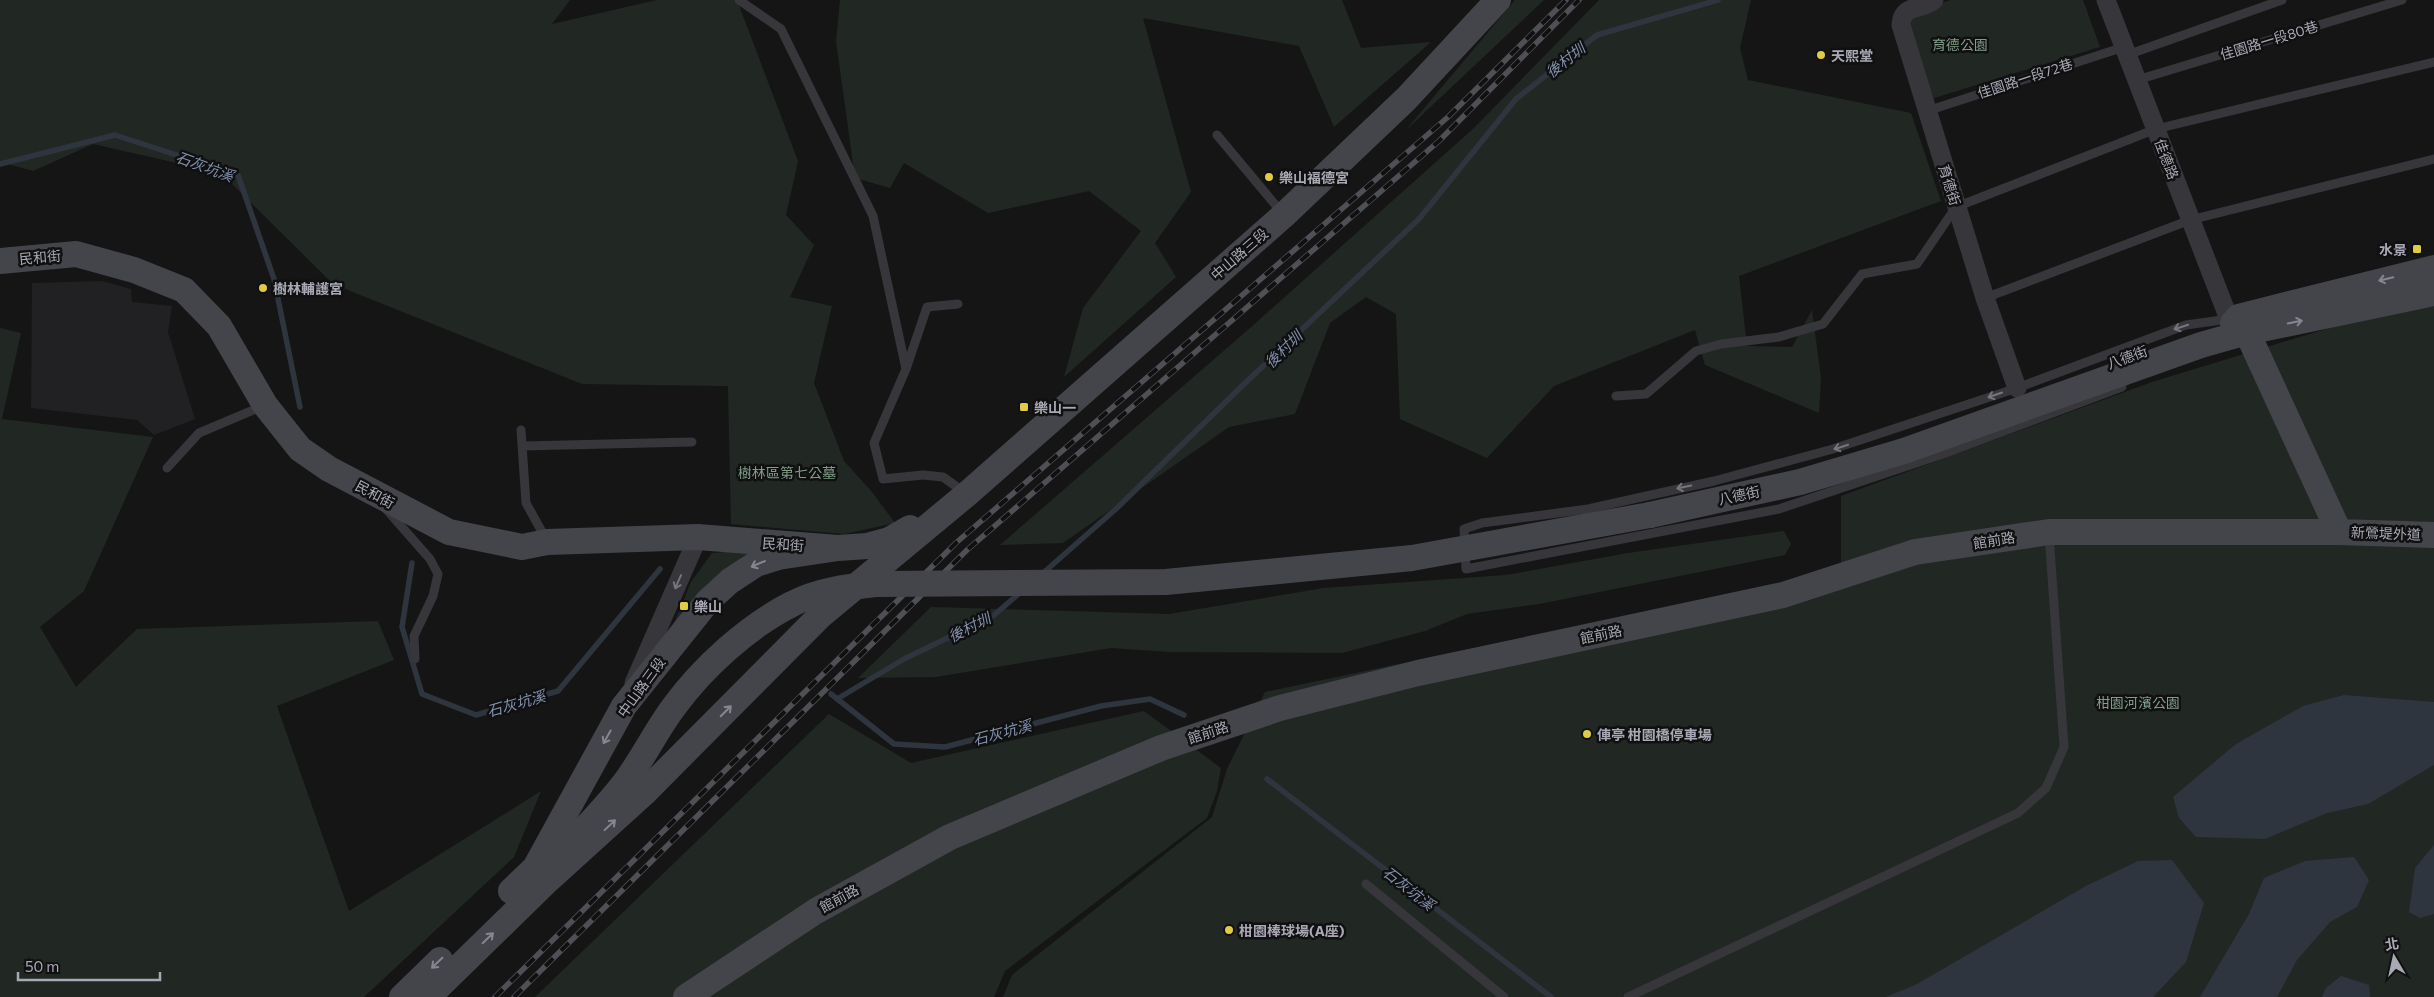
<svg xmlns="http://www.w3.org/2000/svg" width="2434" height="997" font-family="Commissioner,'Noto Sans TC',sans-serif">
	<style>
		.built { fill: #212123 }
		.green { fill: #212823 }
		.water { fill: #2f353e }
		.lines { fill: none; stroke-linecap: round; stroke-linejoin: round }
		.stream { stroke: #2f353e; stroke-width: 5.5 }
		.lane { stroke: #36363b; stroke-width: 9 }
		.street { stroke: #36363b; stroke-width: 19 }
		.secondary { stroke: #44454b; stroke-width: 26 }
		.rail-casing { stroke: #4f5056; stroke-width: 5.5 }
		.rail { stroke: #101011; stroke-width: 4; stroke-dasharray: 11; stroke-linecap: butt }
		.secondary-bridge { stroke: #44454b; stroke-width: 26 }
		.oneway { stroke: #858690 }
		.oneway2 { stroke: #75757e }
		.poi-dot { fill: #dfcb44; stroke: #101011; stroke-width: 2 }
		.labels { text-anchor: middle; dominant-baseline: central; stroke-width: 5; stroke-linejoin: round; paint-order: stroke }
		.street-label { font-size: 14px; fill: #a8a9b5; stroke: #101011 }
		.park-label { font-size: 14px; fill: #819e89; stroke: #101011 }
		.poi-label { font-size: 14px; font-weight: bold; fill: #a8a9b5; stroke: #101011; text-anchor: start }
		.water-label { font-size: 15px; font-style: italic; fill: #8290ad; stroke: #101011 }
	</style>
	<rect width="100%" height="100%" fill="#151516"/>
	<path class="built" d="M102,281L131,289L132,302L172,306L168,332L195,419L154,435L137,420L31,408L32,283Z"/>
	<path class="green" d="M0,0H570L552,24L657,0H737L798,161L786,215L814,245L790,297L832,306L814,383L844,461L872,492L895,523L844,534L731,524L728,386L582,384L333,284L221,173L93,144L33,171L0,162Z
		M840,0H1342L1361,48L1431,42L1334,127L1299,46L1143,18L1191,192L1155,243L1176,277L1064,377L1083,308L1141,231L1089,191L988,213L904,163L890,188L855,178L836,41Z
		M1515,0H1544L1405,131Z
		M1599,0H1751L1740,48L1748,80L1911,113L1941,201L1739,276L1747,346L1792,347L1812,310L1821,378L1819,413L1705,365L1695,330L1554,386L1487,458L1400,419L1396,314L1366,297L1330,323L1295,414L1229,427L1063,543L1000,545L1250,328L1474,128Z
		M1951,0H2083L2100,47L1931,99L1906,25L1913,13Z
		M2434,306V997H1003L1012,975L1212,817L1227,769L1265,692L1841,571V496L2152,382L2362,318Z
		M0,328L21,333L2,419L153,437L84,591L40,627L76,687L137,629L378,621L394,660L277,706L349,911L541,791L514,857L364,997H0Z
		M1784,531L1791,544L1785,555L1539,604L1467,614L1425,631L1342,653L1170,652L1111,648L936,677L858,678L931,607L1169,614L1324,588L1506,575L1628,553Z
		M761,549L707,584L668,638L691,582L712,553Z
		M1144,711L1221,768L1217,791L1207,818L1005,971L994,997H535L829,714L911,763Z"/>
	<path class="water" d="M2344,695L2434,702V765L2368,804L2327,813L2265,839L2196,837L2179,818L2173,797L2236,744L2303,706Z
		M2434,845V914L2420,918L2409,912L2415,868Z
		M2354,857L2369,880L2357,907L2330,922L2297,960L2277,997H2200L2249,914L2264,878L2305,861Z
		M2172,860L2204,903L2186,962L2153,997H1886L1917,984L2086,886L2138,861Z
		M2341,976L2369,985L2370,997H2322L2326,988Z"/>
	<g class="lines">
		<path class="stream" d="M0,164L115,135L238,175L274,279L300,407
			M412,563L402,627L422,694L476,715L558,691L660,569
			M1042,574L1117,508L1242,386L1419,219L1516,99L1597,35L1718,0
			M831,694L894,744L945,747L1101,706L1150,699L1184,715
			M837,699L904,659L993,616L1022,591
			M1267,779L1551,997"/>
		<path class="lane" d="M739,0L781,29L873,216L906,369L874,443L883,479L923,475L943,477L964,492
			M2127,55L2282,0
			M2137,80L2402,0
			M1927,111L2124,47
			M1217,135L1283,214
			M1985,298L2190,220L2434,159
			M906,369L927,307L958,304
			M2122,387L1943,454L1779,509L1466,569L1464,529L1482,523L1588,509L1714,481L1833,449L2017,388L2186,325L2229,319
			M1616,396L1646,394L1696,351L1721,344L1779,337L1823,324L1862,274L1917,264L1956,207L2156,129L2434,62
			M521,430L526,503L546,539
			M522,446L692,442
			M167,468L199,433L263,406
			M386,509L430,559L438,574L433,596L414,636L415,659
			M1366,884L1504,997
			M1628,997L2018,813L2046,788L2064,747L2049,534"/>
		<path class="street" d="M1934,0C1922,11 1902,3 1901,25L1985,298L2017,388
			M2106,0L2229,319
			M634,683L698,537"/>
		<path class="secondary" d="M0,261L76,254L134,270L184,290L219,326L265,405L300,449L329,469L449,532L522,547L547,542L698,537L838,548
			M2238,317L2434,268
			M2233,323L2247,332L2339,532
			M1650,515L1800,482L1904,451L2201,345L2247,332L2434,293
			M511,891L535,868L624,706L708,601L730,581L756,564L778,557L838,548L867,546L889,540L910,528
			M402,997L440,960
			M428,997L548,880L645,792L820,616L967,494L1284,215L1406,99L1498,0
			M686,997L816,911L950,837L1161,748L1280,708L1418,673L1783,595L1915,552L2049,532H2339L2434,535"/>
		<defs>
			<path id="rail" d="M495,997L957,542L1448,117L1566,0
				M514,997L967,550L1439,141L1579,0"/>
		</defs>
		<use href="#rail" class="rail-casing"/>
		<use href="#rail" class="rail"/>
		<path class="secondary-bridge" d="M553,863C577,836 604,810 626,781C643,758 656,731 673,708C702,668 748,626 792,604C818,590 847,587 876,584L1166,582L1412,558L1650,515"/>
	</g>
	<defs><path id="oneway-shaft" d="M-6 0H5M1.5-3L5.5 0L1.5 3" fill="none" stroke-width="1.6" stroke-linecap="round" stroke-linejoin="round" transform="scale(1.25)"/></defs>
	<g class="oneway">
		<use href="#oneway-shaft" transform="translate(2386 279) rotate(167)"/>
		<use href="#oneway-shaft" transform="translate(2295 322) rotate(-11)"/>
		<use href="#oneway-shaft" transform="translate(758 564) rotate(157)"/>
		<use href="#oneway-shaft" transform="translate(726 711) rotate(-45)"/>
		<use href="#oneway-shaft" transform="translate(607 737) rotate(119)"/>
		<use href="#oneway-shaft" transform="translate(610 825) rotate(-43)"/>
		<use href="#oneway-shaft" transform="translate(488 938) rotate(-44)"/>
		<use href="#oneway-shaft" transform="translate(437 963) rotate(136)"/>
	</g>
	<g class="oneway2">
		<use href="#oneway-shaft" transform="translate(2181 327) rotate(162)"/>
		<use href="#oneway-shaft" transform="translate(1995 395) rotate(161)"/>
		<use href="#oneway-shaft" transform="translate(1841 447) rotate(162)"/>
		<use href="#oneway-shaft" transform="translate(1684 487) rotate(168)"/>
		<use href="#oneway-shaft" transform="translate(678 582) rotate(114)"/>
	</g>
	<g class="poi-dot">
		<circle cx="1821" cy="55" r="5"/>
		<circle cx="1269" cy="177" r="5"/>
		<rect x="2412" y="244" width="10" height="10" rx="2.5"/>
		<circle cx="263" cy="288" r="5"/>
		<rect x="1019" y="402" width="10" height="10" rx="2.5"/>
		<rect x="679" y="601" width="10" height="10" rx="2.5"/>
		<circle cx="1587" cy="734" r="5"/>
		<circle cx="1229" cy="930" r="5"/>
	</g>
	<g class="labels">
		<g class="street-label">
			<text transform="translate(2269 40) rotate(-17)">佳園路一段80巷</text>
			<text transform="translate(2025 78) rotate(-18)">佳園路一段72巷</text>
			<text transform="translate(2167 159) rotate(69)">佳德路</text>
			<text transform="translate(1950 185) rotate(73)">育德街</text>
			<text transform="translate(1239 254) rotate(-41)">中山路三段</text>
			<text transform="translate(40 257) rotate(-5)">民和街</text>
			<text transform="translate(2127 357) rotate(-20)">八德街</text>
			<text transform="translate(375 494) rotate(28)">民和街</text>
			<text transform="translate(1739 495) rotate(-12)">八德街</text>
			<text transform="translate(2386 533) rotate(2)">新鶯堤外道</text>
			<text transform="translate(1994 540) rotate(-9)">館前路</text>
			<text transform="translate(783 544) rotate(4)">民和街</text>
			<text transform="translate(1601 634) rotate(-12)">館前路</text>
			<text transform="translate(641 687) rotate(-54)">中山路三段</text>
			<text transform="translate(1208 732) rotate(-18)">館前路</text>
			<text transform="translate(839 898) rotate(-29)">館前路</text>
		</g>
		<g class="park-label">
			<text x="1960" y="44">育德公園</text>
			<text x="787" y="472">樹林區第七公墓</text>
			<text x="2138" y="702">柑園河濱公園</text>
		</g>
		<g class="poi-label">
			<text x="1831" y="55">天熙堂</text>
			<text x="1279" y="177">樂山福德宮</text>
			<text x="2407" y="249" text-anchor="end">水景</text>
			<text x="273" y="288">樹林輔護宮</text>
			<text x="1034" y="407">樂山一</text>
			<text x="694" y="606">樂山</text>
			<text x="1597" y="734">俥亭 柑園橋停車場</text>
			<text x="1239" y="930">柑園棒球場(A座)</text>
		</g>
		<g class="water-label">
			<text transform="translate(1565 60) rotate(-38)">後村圳</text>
			<text transform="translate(205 166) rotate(20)">石灰坑溪</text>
			<text transform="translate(1283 349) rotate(-44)">後村圳</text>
			<text transform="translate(969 627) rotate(-27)">後村圳</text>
			<text transform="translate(516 703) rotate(-16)">石灰坑溪</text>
			<text transform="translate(1002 732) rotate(-15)">石灰坑溪</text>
			<text transform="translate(1409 888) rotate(38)">石灰坑溪</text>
		</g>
	</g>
	<g transform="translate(2394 957) rotate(351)" stroke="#101011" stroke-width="4" paint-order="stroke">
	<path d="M0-4L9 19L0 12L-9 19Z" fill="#a8a9b5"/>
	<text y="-8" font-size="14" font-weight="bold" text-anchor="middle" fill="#a8a9b5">北</text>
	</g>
	<path d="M18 972v8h142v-8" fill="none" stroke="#a8a9b5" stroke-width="2.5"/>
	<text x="25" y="972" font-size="15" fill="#a8a9b5" stroke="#101011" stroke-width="4" paint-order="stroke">50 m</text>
</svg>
